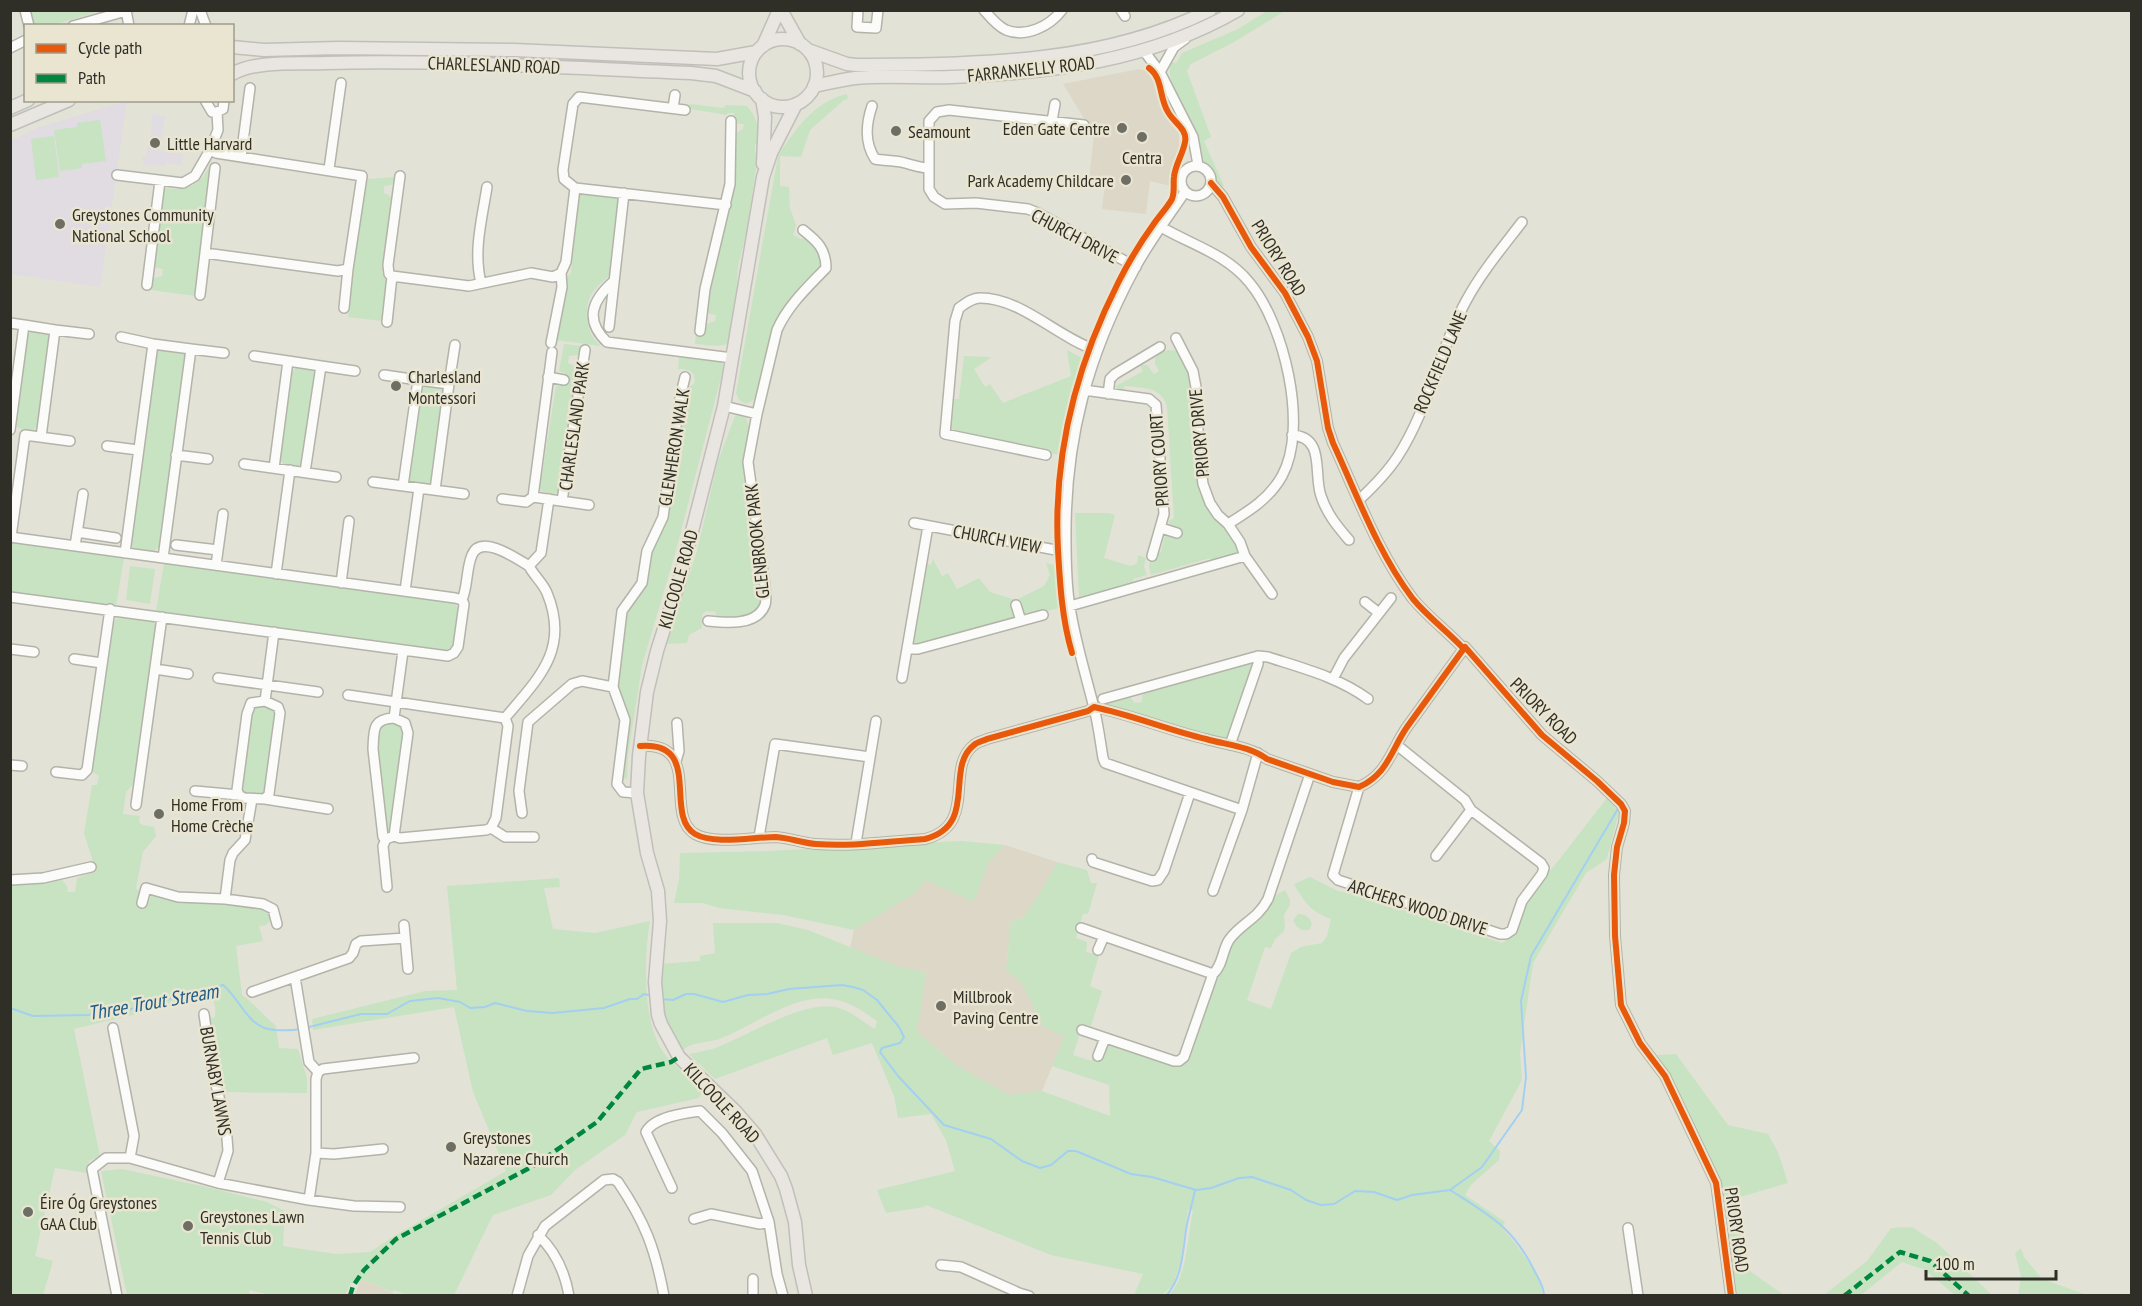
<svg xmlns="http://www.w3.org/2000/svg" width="2142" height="1306" font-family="'PT Sans Narrow',sans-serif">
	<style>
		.commercial { fill: #dcd7c6 }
		.education { fill: #e1dbe2 }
		.green { fill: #c7e3c2 }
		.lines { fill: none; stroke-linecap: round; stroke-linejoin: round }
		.stream { stroke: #a3d0f1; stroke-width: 2 }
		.minor-casing { stroke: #b4b3aa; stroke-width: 12 }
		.major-casing { stroke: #c0bfba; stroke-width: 15 }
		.minor { stroke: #fbfbf9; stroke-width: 9 }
		.major { stroke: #e9e5e0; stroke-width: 12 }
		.quiet { stroke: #00873e; stroke-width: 4.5; stroke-dasharray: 9 4.5; stroke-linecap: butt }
		.cycleway-casing { stroke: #e9e5d1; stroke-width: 10 }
		.cycleway { stroke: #e8590c; stroke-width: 6 }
		.poi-dot { fill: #6f6e65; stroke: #e9e5d1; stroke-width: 2 }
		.labels { text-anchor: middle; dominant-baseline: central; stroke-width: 5; stroke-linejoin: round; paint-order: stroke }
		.street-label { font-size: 18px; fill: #302f27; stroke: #e9e5d1 }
		.poi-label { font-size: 18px; fill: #302f27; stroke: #e9e5d1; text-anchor: start }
		.water-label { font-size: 20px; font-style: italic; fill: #205c86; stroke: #e9e5d1 }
	</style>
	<rect width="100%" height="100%" fill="#e3e2d7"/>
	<path class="commercial" d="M1139,69L1146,71L1153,80L1157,97L1171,124L1179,134V146L1169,176L1171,186L1150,181L1146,214L1102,209L1105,183L1089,180L1094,135L1063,84Z
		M1005,845L1057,862L1044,886L1023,918L1011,921L1006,971L1020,980L1043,1026L1064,1037L1042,1091L1010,1095L957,1066L917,1032L926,972L899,967L850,948L854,930L914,893L926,879L976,897L988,863Z
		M362,1279L397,1295L354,1296Z"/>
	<path class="education" d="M127,101L100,287L11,274L10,141L37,128Z
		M152,114L165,116L160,151L183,154L182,165L165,163V166L144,165L142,157H145L151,136Z"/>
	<path class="green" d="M29,11V10L100,11L50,26L34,25Z
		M1267,11H1285L1234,42L1191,64L1187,71L1211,137L1204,141L1224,186L1220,187L1211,166L1204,162C1201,147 1197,134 1191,120C1183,102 1165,82 1171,62L1176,63L1182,53L1238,29Z
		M847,94L848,99L844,100L810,130L801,157L780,156V186L789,187L790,208L796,225L793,235L801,239L805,237L818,247L822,263L779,316L758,396L754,400L746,404L739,400L736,393L778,156C795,129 815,101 847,94Z
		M690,104L723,108L726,105L747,106C758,118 759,129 759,145L755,144V153L758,154L747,230L738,266L736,297L728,344L718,346L695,344L696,332L703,333L706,324L715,321L716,315L709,314L706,309L735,160L736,133L743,129L744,124H739L734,120V113H727V115L690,109L686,112Z
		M100,120L106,161L82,164V168L60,171L54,130L77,127V123Z
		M54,136L59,177L36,180L31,139Z
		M212,160L196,296L151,290L153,278L162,276L163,269L156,268L154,260L162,191L164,188C192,191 201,185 212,160Z
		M395,177L394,183L391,185L384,186V193L389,195L392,199L382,273L387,284L382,321L348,317L364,183L368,179Z
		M583,192L616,195L619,202L611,273C607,279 603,281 598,286C581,302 584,333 601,346L555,340L561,305L567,292L566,278L571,273L578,196Z
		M31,331L49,334L50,336L39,424L34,430C27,431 19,430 14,424L26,337Z
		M564,344L584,346L579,355L569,356L568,363L577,367L560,490L558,493L551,494L541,491L540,487L556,386L565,385L566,374L559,371Z
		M161,349L183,352L186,357L159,547L153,552L134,549L130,543L156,354Z
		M1067,350L1083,359L1068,408L1060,455L952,433L950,431L953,399H959L964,356L992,357L974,369L985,387L990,384L1003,403L1071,376Z
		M1168,350L1179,351L1188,368L1212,512L1236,542L1239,552L1238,556L1212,564L1210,558L1151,575L1149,567L1150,560L1161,552L1164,538L1167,535L1178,537L1181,529L1169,524V521L1174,518L1167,406C1161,386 1142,388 1124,386L1123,392L1116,390V386L1143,371L1140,365H1147L1154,374L1159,371L1155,364V358L1158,354Z
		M679,357L720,361L724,366L675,554L642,665L628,756L627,778L620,780L627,718L618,693L616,679L625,611L645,582L649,551L668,510L685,388L694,384C697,372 689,369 678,369Z
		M296,367L314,370L316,373L302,464C294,469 280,467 280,456L292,374Z
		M425,385L443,388L444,391L433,479L428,485L412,483L408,479L420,392Z
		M739,414L746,418L749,426L752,427L747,446L764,604L752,616L722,619L718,618L715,612L706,611L702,615V628L689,635L687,643L667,644L697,551L718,461L735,416Z
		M1075,513H1109L1115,515L1104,558L1131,566L1137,563L1138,555L1146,558L1144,567L1147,575L1133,579L1134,586L1079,599Z
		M11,542L124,558L116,606L11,592Z
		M933,559L942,576L948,573L957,589L979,578L990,592L1016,600L1044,586L1050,575L1046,563L1055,565L1059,608L1029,615L1025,614L1021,602L1014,604L1016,613L1013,620L916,645L913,640L925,563L931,565Z
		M164,563L452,602L456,605L458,612L453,645L450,649L436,651L156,611Z
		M130,566L155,569L150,604L126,600Z
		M119,617L151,621L154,623L156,629L135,782L126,792L123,814L140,816L139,822L142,825L154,827L156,836L143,852L136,888L141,893L139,905L146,907L151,896C163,896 173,900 184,901C213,903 237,904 266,909L270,914V921L266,925L259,926L263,941L236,946L242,995C255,1004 264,1016 276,1026L279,1048L298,1049L307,1078V1093L222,1092L208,1031L210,1019L215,1017C216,1009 215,1003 211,996L74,1029L100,1156L89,1161L87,1173L55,1168L35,1256L53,1261L43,1295H11L10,884L62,880L67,886L68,892H75L77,878L96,871L84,833L92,785H97L99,776L93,772L92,767L113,622Z
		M1247,663L1253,665L1251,672L1228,740L1224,742L1103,704V701L1129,696L1135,703L1142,702L1143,692Z
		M258,705L274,709L276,715L265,791L261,795L243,793L241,787L252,710L255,706Z
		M385,723C394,723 401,724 404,732L391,831L388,834L378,743L382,726Z
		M1607,798L1619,812L1607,859L1586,873L1533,963L1520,1053L1522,1080L1489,1141L1500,1151L1499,1160L1471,1185L1465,1195L1505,1222L1502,1228C1515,1242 1543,1278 1542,1295H1169C1188,1276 1187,1236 1193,1211L1188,1209L1180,1264L1173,1285L1162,1295H1134L1143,1274L1051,1255L926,1205L924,1207L886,1213L877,1190L955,1171L946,1140L931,1114L898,1118L894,1096L872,1043L833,1055L827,1038L715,1079L689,1054C699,1052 711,1050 720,1046C749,1034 804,1001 835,1007C851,1010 862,1022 875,1029L877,1021C868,1015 859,1008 849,1004C804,983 760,1024 719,1039C707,1043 689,1042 681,1052L676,1046L661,1008L660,964L700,961V956L715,953L713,923H777L808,930L899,967L926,972L917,1032L957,1066L1010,1095L1042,1091L1110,1116L1109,1085L1052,1066L1064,1037L1043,1026L1020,980L1006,971L1011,921L1023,918L1044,886L1057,862L1087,870L1091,883H1097L1088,914H1083L1076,938L1087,942L1086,952L1099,955L1090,986L1102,991L1091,1026L1083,1024L1073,1055L1091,1061L1094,1054L1102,1057L1106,1045L1113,1042L1177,1064L1231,940L1260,919L1267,911L1276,895L1285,890L1290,900V905L1284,915L1285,927L1284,931L1275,939L1271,948L1265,947L1247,1000L1271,1009L1291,953L1301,947L1322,943L1327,936L1331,919C1311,912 1304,902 1294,884L1310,877L1338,891L1357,895L1502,943C1520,935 1517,913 1526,898C1532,888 1540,880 1546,871L1551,870Z
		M961,841L1005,845L988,863L976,897L972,901L926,880L915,893L854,930L783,915L719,908L703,903H674L679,880L680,853L770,851Z
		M559,878L560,887L544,888L553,929L595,933L650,921C644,957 641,1030 668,1058C678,1069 692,1078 704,1088L699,1098L637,1112L625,1135L575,1170L551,1195L493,1215L454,1295H407L395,1290L392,1292L362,1279L359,1285L351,1283L345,1295H271L250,1290L248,1296L127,1295L101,1171L122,1169L202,1186L267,1202L285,1211L283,1246L336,1254L370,1252L391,1238L506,1171L473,1092L454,1007L313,1030L312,1019L425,991L457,990L447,886Z
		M1298,914C1305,914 1310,917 1312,924L1310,929C1302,933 1296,927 1293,920Z
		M1676,1054L1728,1125L1768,1134L1778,1152L1788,1183L1740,1197L1750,1271L1784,1295H1737L1719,1178L1679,1093L1657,1055Z
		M1912,1227L1937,1243L1992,1295H1955L1925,1270L1902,1262L1861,1295H1824L1867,1261L1891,1228Z
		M2021,1248L2024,1257L2042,1279L2087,1295H2018L2021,1276L2015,1253Z"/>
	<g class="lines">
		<path class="stream" d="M661,999L673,1000L686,994H694L723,1002L748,995L767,994L789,989L842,985L853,987L863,990L877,1000L899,1027L904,1037L900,1043L882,1048L880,1052L898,1076L944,1125L991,1139L1022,1161L1040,1168L1051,1165L1068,1151H1076L1131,1174L1152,1177L1196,1190L1211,1188L1239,1178L1252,1177L1291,1190L1306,1200L1321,1205L1334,1204L1355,1191L1374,1192L1397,1200L1412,1195L1450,1190C1489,1215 1513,1227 1534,1270C1538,1278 1544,1286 1544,1296
			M10,1008L33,1016L88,1015L131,1009L223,985C242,1001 248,1029 275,1030C284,1030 291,1031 299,1029
			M305,1028L361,1014H387L410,1001L438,998L460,1002L470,1008L485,1007L495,1003L527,1011L553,1013L604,1008L630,999H637L644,994L652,996
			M1450,1190L1482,1167L1522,1110L1526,1077L1521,1001L1531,956L1619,807
			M1166,1296C1181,1279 1182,1259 1185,1238C1186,1222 1192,1206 1195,1190"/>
		<defs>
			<path id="minor" d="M25,10L29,26
				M126,10L129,26
				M200,10L206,26
				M858,10L857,27L876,28L878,10
				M984,10C990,17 997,26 1006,30C1026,38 1050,26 1062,10
				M1121,10L1125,16
				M73,26L126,11
				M189,26L193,10
				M10,48L26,40
				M1144,51L1160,72L1193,137L1198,165
				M1160,72L1174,47L1185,39
				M205,100L212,112H217
				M872,106C866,124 864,142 875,159C885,161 895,160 905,163C913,165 920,168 929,168
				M673,108L675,95
				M685,110L579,97L573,104L563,170L564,179L575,188L726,205
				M217,112L218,130L210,150L216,153L362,176L348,269L344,308
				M217,112L223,109L224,100
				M1052,121L1055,104
				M1084,125L949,110L937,112L929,121V189L934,197L945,204L976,203L1028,209L1038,213L1136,267
				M241,157L250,88
				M1181 181a15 15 0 1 1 30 0a15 15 0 1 1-30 0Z
				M329,169L341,83
				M117,175L183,183L195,176L210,150
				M1211,183L1223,197L1251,247L1285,293L1308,337L1317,361L1328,428L1333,443C1357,495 1378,553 1413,599C1428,617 1447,631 1463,648L1465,647L1542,735L1597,781L1621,804L1625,811L1624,823L1617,847L1614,875L1615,936L1621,1005L1640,1043L1665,1076L1716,1183L1731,1296
				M1185,192C1168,217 1149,242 1135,268C1088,355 1065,439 1066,539C1066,561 1066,584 1070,607C1075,640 1085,672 1093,704C1098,722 1100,740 1103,758L1105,763L1242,810
				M1161,227C1192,245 1226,254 1249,282C1284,323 1309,427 1282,476C1269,499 1249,511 1228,524
				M205,253L338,271L348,269
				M392,276L469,286L531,273L553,277L561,273
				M614,281C592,300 584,320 607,342L732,358
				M481,283C473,251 482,219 487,187
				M147,285L160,181
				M200,295L215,168
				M387,322L392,276L389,274L388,265L400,176
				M10,323L24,325
				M609,327L624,193
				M55,330L89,334
				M700,331L705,289L730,184L731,121
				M121,337L153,344
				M551,343L562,287L561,273L566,262L575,188
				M191,349L224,353
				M254,356L288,361
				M321,366L355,371
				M384,375L418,380
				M548,377L564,380
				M449,384L455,345
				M1084,390L1149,399L1156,405L1164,514L1152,556
				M1108,394L1110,379L1115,374L1160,347
				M724,406L757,414
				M10,430L24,325L55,330L41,437
				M1292,435C1326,437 1313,474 1321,496C1327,514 1337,526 1349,540
				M107,446L138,450
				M176,455L208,459
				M1046,455L945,434L955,321L959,308C966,303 972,298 980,298C1022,298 1058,338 1096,350
				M244,464L336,477
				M274,468L288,361L321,366L305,472
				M373,482L419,488L405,591
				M403,486L418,380L449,384L435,490
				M419,488L464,494
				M533,497L552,352
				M502,499L526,502L533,497L589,505
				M1359,500C1373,487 1387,473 1398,456C1429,408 1439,350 1466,301C1481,273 1502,248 1522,222
				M562,501L585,350
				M914,523L1066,552
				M1161,528L1177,533
				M77,532L116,538
				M10,537L455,598L462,600
				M11,537L25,435L70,441
				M176,545L218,550
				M75,546L83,494
				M125,553L153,344L191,349L163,558
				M1245,556L1272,594
				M216,565L223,514
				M276,574L290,470
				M341,583L349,521
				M10,597L448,656L454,653L458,647L464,604L462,600C468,586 466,569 472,555C481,533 517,559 529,566L541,553L549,499
				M1365,602L1379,613
				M1016,605L1021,621
				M1070,606L1245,556L1240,542L1228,524L1218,515L1210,503L1203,484L1199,453L1196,387L1193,371L1176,338
				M708,621C726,623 757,626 765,605C767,600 765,591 765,586L748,462L757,414L777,330C788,305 808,287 826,268C826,249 817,241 803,230
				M10,649L34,652
				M907,649H918L1043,615
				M1258,656L1268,657C1302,668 1338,677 1368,699
				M74,659L102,663
				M155,669L188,674
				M218,678L318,692
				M902,678L928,526
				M1333,679L1344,658L1391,598
				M348,695L505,718L508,726L496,818L491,828L486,830L400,838L394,836
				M1103,699L1258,656V664L1230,745
				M265,701L278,707L280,713L269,794L265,799L244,798L239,795L237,790L247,714L251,703L265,701L274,632
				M394,718C372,719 374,730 373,749L383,837L386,839L394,836L408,733L405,723L394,718L403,651
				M505,718C539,678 570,649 547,593C543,583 534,576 529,566
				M640,746C704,741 663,815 695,834C714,845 753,837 776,837C790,838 802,843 816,844C852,847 890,841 925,839C979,825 944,768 974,745C977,742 983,741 987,739L1088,711L1094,707C1132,715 1168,730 1206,739C1227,745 1249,746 1267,759L1333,782L1359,787C1388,774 1391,750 1407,727L1465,647
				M676,761L679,751L677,723
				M10,765L22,766
				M56,772L82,775L87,770L110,609
				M1359,787L1333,875L1338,880L1500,934H1506L1512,930L1522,901L1542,874L1544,868L1541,863L1471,810L1465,800L1398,746
				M195,791L239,795
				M637,793L623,792L617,784L625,720L613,687L622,611L642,583L647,551L663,517L680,398L685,377
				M265,799L328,809
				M136,805L162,617
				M522,813L519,791L528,722L572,684L582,681L613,687
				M491,828L505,837H534
				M759,837L775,744L870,757
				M386,839L383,846L387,887
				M856,843L876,721
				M1436,856L1471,810
				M1092,859L1093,862L1152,881L1158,880L1164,871L1190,793
				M10,880L43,878L91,867
				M1213,891L1242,810L1258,753
				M225,899L263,904L273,909L277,924
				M142,903L146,888L178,897L225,899L230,860L233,853L245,840L252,799
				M404,925L408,969
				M1081,928L1213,974
				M1098,950L1104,936
				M295,977L309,1062L318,1072
				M252,992L349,958L353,953L356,944L361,941L405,938
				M204,1014L211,1064L226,1126L228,1151L218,1183
				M113,1028L134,1136L130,1158
				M1082,1030L1174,1061H1179L1184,1057L1213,974C1223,965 1222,951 1229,940C1241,923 1257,920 1268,899L1310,774
				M1098,1056L1105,1038
				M316,1153L334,1154L383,1149
				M672,1188L646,1132C654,1117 684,1113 700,1111L722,1133L752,1171L769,1222L777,1274L783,1296
				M309,1200L316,1153V1079L318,1072L323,1069L414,1058
				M694,1219L711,1214L760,1224L769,1222
				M1628,1228L1638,1296
				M538,1235C555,1251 565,1272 569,1296
				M941,1265L961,1267L1019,1293L1029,1296
				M753,1279V1296
				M117,1296L92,1169L106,1158H130L218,1183L309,1200L354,1206L400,1207
				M517,1296L528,1256L545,1226L604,1180L613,1179L618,1182C645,1222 655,1248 664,1296"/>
			<path id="major" d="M781,10L800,44
				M749 73a34 34 0 1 1 68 0a34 34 0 1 1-68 0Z
				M763,46L779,10
				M232,47L264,50L338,48L514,50L717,59L756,52
				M808,50L847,64L856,65C976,64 1100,65 1210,10
				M232,74C256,60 299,64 326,63C448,60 569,68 691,73L716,76L755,91
				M814,86C828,83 841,80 855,78C886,75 919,78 951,77C1051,73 1150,61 1238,10
				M762,99L765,117L763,164
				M796,104L771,153L763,177L724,406L679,582L657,651L647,692L639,756L637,793L647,853L658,891L660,921L655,982L658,1015L661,1024L679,1057L735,1111L755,1134L781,1176L786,1189L795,1222L799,1265L806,1296
				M10,108L28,100
				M10,125L69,100"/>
		</defs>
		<use href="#minor" class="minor-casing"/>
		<use href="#major" class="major-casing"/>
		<use href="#minor" class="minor"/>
		<use href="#major" class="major"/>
		<path class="quiet" d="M350,1296L353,1286L364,1270L396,1239L535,1165L597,1122L641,1069L671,1062L679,1057
			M1844,1296L1900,1252L1930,1261L1969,1296"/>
		<defs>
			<path id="cycleway" d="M1211,183L1223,197L1251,247L1285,293L1308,337L1317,361L1328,428L1333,443C1357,495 1378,553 1413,599C1428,617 1447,631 1463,648L1465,647L1542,735L1597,781L1621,804L1625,811L1624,823L1617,847L1614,875L1615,936L1621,1005L1640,1043L1665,1076L1716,1183L1731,1296
				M1072,653C1062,619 1060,585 1058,550C1053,457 1076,366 1118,283C1128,263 1140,243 1153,225C1159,216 1167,208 1172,199C1175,191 1173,185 1174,177C1175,165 1183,154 1185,142C1188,129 1173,122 1168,112C1159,98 1163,78 1149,68
				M640,746C704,741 663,815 695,834C714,845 753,837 776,837C790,838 802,843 816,844C852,847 890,841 925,839C979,825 944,768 974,745C977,742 983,741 987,739L1088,711L1094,707C1132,715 1168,730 1206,739C1227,745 1249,746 1267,759L1333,782L1359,787C1388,774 1391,750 1407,727L1465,647"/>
		</defs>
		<use href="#cycleway" class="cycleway-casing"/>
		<use href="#cycleway" class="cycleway"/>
	</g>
	<g class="poi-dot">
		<circle cx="1122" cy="128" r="6"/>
		<circle cx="896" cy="131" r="6"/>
		<circle cx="1142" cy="137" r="6"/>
		<circle cx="155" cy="143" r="6"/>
		<circle cx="1126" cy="180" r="6"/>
		<circle cx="60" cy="224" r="6"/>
		<circle cx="396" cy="386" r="6"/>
		<circle cx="159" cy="814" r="6"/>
		<circle cx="941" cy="1006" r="6"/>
		<circle cx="451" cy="1147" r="6"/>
		<circle cx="28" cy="1212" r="6"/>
		<circle cx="188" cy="1226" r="6"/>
	</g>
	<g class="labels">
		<g class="street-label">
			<text transform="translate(494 65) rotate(2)">CHARLESLAND ROAD</text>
			<text transform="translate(1031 69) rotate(-6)">FARRANKELLY ROAD</text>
			<text transform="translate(1075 236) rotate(28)">CHURCH DRIVE</text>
			<text transform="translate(1279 258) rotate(58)">PRIORY ROAD</text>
			<text transform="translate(1440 362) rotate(-67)">ROCKFIELD LANE</text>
			<text transform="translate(574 426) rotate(-82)">CHARLESLAND PARK</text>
			<text transform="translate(1199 433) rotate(-95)">PRIORY DRIVE</text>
			<text transform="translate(674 447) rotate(-81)">GLENHERON WALK</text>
			<text transform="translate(1159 460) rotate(-94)">PRIORY COURT</text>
			<text transform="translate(997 539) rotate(11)">CHURCH VIEW</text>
			<text transform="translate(757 541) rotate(-96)">GLENBROOK PARK</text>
			<text transform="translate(678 579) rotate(-74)">KILCOOLE ROAD</text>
			<text transform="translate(1544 711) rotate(45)">PRIORY ROAD</text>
			<text transform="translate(1418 907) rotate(18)">ARCHERS WOOD DRIVE</text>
			<text transform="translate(216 1081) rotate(80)">BURNABY LAWNS</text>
			<text transform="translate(722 1103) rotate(47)">KILCOOLE ROAD</text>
			<text transform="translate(1737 1230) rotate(82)">PRIORY ROAD</text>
		</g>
		<g class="poi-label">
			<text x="1110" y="128" text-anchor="end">Eden Gate Centre</text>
			<text x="908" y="131">Seamount</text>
			<text x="167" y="143">Little Harvard</text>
			<text x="1142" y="157" text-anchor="middle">Centra</text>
			<text x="1114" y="180" text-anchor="end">Park Academy Childcare</text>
			<text x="72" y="214">Greystones Community<tspan x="72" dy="21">National School</tspan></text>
			<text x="408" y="376">Charlesland<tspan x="408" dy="21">Montessori</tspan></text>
			<text x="171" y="804">Home From<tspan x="171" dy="21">Home Crèche</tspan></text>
			<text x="953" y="996">Millbrook<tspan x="953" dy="21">Paving Centre</tspan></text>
			<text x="463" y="1137">Greystones<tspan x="463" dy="21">Nazarene Church</tspan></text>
			<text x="40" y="1202">Éire Óg Greystones<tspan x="40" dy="21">GAA Club</tspan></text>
			<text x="200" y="1216">Greystones Lawn<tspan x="200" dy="21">Tennis Club</tspan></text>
		</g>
		<g class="water-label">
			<text transform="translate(153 1002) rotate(-10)">Three Trout Stream</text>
		</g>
	</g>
	<rect width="2142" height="1306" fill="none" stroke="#302f27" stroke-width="24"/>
	<rect x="24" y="24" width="210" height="78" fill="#e9e5d1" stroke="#9f9c8d" stroke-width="1.5"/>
	<rect x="36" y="44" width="30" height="9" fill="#e8590c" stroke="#9f9c8d" stroke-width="1.5"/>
	<text x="78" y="54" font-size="18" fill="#302f27">Cycle path</text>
	<rect x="36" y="74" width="30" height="9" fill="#00873e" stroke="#9f9c8d" stroke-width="1.5"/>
	<text x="78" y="84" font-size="18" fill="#302f27">Path</text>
	<path d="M1926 1270v9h130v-9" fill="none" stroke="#302f27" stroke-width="3"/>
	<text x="1935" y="1270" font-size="18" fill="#302f27" stroke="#e9e5d1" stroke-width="4.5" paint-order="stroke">100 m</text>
</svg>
